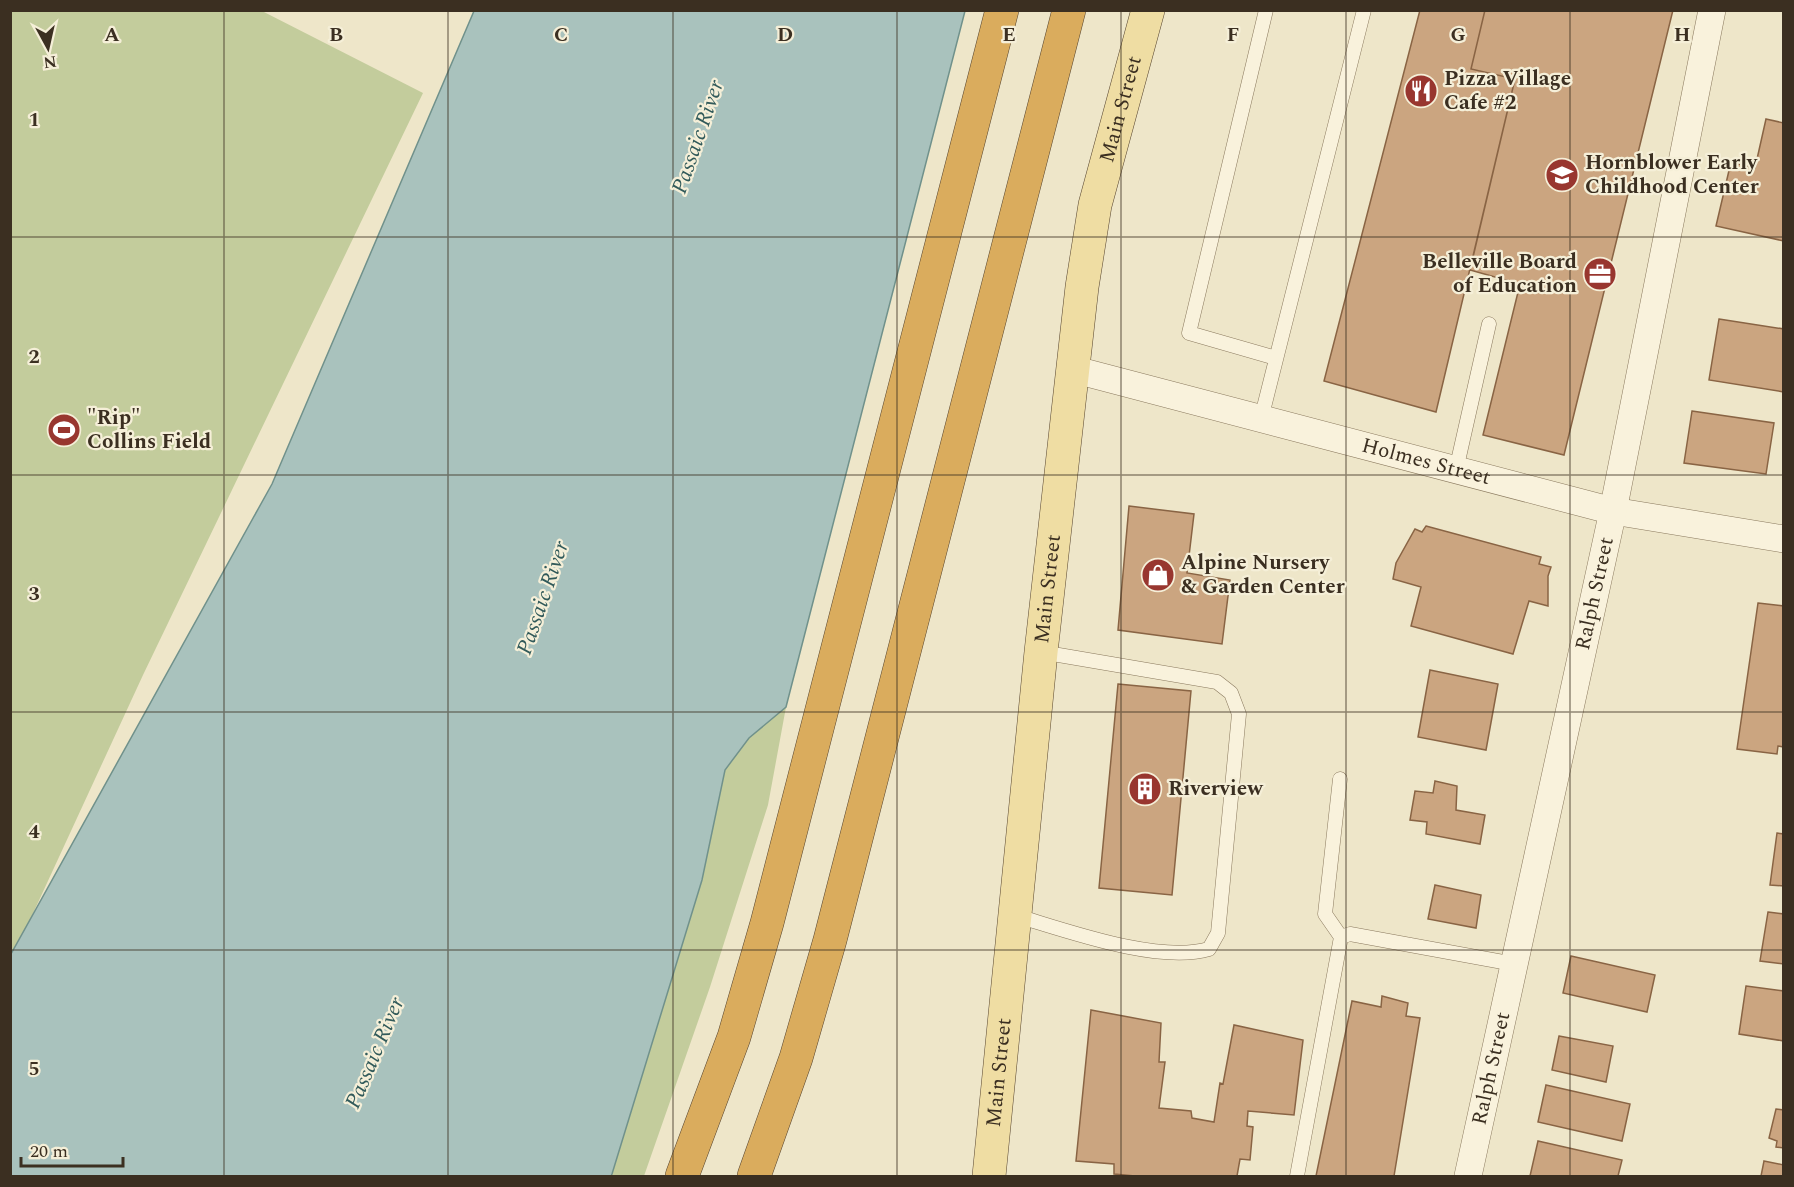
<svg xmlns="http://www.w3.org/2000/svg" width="1794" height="1187" font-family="Spectral,serif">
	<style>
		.green { fill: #c3cc9c }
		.water { fill: #a9c2bd; stroke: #70918b; stroke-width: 1.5 }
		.building { fill: #cba580; stroke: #896444; stroke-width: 1.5 }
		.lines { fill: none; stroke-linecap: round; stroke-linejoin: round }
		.lane-casing { stroke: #8a795e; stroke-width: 15 }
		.street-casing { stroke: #8a795e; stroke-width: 28 }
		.primary-casing { stroke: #584631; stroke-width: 34 }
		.highway-casing { stroke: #584631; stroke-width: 34 }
		.lane { stroke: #f9f2dc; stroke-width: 14 }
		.street { stroke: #f9f2dc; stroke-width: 27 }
		.primary { stroke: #efdda3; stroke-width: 33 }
		.highway { stroke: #daac5d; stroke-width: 33 }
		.grid { fill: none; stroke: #3b2f21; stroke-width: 1.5; stroke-opacity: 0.55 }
		.labels { text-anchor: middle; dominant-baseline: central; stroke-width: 4.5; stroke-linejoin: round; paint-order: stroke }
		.poi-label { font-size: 21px; font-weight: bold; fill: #3b2f21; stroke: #f5efd8; text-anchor: start }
		.street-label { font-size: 21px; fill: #3b2f21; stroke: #f5efd8 }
		.water-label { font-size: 22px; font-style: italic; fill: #315a5a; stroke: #f5efd8 }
		.grid-label { font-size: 20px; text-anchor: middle; font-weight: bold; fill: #3b2f21; stroke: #f5efd8; stroke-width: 4.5; stroke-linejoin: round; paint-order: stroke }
	</style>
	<rect width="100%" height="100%" fill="#eee6c9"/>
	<path class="green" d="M11,11H262L423,93L143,675L11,961Z
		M786,707L768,805L710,987L644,1176H611L702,880L725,770L749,738Z"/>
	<path class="water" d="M474,11H965L786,707L749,738L725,770L702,880L612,1174L611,1176H11V954L272,484Z"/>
	<path class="building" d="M1420,10H1485L1471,69L1515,79L1436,412L1324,381Z
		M1485,10H1673L1564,455L1483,435L1520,284L1470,270L1515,79L1471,69Z
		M1766,119L1784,123V241L1716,226L1731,162L1755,168Z
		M1719,319L1784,329V392L1709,380Z
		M1692,411L1774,423L1766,474L1684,463Z
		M1129,506L1194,514L1187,573L1230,580L1222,644L1118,630Z
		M1426,526L1541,557L1539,564L1551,567L1548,576V606L1529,601L1513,654L1411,626L1421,587L1393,579L1396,563L1415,529L1422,532Z
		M1758,603L1784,606V747L1778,746L1777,754L1737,749Z
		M1430,670L1498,684L1486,750L1418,737Z
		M1118,684L1191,691L1172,895L1099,888Z
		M1435,781L1457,786L1456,810L1485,815L1480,844L1426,834L1427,822L1410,820L1415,791L1433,793Z
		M1777,833L1784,834V886L1770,885Z
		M1435,885L1481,895L1476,928L1428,919Z
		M1768,912L1784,914V964L1760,961Z
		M1571,956L1655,975L1647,1012L1563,993Z
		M1746,986L1784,991V1041L1739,1034Z
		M1382,996L1408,1003L1406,1016L1420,1018L1394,1176H1316L1352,1001L1381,1007Z
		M1091,1010L1161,1023L1159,1062H1165L1159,1108L1191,1111L1192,1118L1214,1122L1220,1083L1223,1084L1234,1025L1303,1040L1294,1115L1248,1111L1247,1126L1253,1127L1250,1160L1240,1159L1237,1176H1135L1114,1174V1164L1076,1161Z
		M1559,1036L1613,1046L1606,1082L1552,1070Z
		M1546,1085L1630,1104L1622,1141L1538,1122Z
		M1776,1109L1784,1110V1148L1776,1147L1777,1141L1769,1138Z
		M1538,1141L1622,1160L1618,1176H1530Z
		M1764,1161L1784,1165V1176H1761Z"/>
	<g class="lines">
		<defs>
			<path id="lane" d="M1266,10L1189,333L1276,358
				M1261,419L1364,10
				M1456,470L1489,324
				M1340,779L1325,914L1341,937
				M1014,915C1065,930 1158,964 1209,949L1218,933L1239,714L1231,693L1217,682L1041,652
				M1297,1176L1341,937L1350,934L1514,964"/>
			<g id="street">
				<path id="s1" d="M1072,369L1613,511L1784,539"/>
				<path id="s2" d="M1468,1176L1613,511L1712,10"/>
			</g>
			<g id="primary">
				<path id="s3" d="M989,1176L1041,652L1082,287L1095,205L1148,10"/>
			</g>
			<path id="highway" d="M682,1176L734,1037L767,923L1002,10
				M754,1176L796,1058L830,940L1069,10"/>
		</defs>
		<use href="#lane" class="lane-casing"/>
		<use href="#street" class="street-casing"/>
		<use href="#primary" class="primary-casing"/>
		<use href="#highway" class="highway-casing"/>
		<use href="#lane" class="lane"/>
		<use href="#street" class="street"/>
		<use href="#primary" class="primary"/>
		<use href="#highway" class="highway"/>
	</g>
	<path class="grid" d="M224,10V1176M448,10V1176M673,10V1176M897,10V1176M1121,10V1176M1346,10V1176M1570,10V1176M10,237H1784M10,475H1784M10,712H1784M10,950H1784"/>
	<defs>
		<symbol id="restaurant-disc" viewBox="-11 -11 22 22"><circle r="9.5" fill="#98362f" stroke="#f5efd8"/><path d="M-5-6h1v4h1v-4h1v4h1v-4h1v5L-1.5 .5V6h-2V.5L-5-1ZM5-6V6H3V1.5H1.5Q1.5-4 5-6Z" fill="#fff"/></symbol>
		<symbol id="school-disc" viewBox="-11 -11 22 22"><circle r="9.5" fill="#98362f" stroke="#f5efd8"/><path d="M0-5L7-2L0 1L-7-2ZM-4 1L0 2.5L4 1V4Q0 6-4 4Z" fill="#fff"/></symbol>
		<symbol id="office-disc" viewBox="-11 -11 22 22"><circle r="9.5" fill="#98362f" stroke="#f5efd8"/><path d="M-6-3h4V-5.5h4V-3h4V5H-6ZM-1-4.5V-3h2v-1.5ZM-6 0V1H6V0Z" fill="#fff"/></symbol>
		<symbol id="stadium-disc" viewBox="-11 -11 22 22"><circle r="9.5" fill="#98362f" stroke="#f5efd8"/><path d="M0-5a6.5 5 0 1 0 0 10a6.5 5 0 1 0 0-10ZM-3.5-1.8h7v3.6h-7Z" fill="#fff"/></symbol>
		<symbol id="shop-disc" viewBox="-11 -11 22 22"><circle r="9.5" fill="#98362f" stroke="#f5efd8"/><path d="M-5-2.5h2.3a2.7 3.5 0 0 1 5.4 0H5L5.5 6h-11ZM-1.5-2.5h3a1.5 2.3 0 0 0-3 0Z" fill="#fff"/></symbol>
		<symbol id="building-disc" viewBox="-11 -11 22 22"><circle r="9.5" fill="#98362f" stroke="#f5efd8"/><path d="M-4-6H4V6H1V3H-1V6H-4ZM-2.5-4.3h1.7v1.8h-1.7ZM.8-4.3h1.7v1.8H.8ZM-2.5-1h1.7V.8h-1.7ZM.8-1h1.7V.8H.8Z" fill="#fff"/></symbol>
	</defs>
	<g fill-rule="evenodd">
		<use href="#restaurant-disc" x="1402" y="72" width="38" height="38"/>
		<use href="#school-disc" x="1543" y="156" width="38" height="38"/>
		<use href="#office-disc" x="1581" y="255" width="38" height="38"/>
		<use href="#stadium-disc" x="45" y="411" width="38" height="38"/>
		<use href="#shop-disc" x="1139" y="556" width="38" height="38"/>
		<use href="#building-disc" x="1126" y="770" width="38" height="38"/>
	</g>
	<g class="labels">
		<g class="poi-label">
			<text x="1444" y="79">Pizza Village<tspan x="1444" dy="24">Cafe #2</tspan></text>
			<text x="1585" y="163">Hornblower Early<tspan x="1585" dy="24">Childhood Center</tspan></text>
			<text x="1577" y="262" text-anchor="end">Belleville Board<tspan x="1577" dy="24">of Education</tspan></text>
			<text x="87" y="418">"Rip"<tspan x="87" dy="24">Collins Field</tspan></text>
			<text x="1181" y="563">Alpine Nursery<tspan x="1181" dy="24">&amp; Garden Center</tspan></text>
			<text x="1168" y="789">Riverview</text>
		</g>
		<g class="street-label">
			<text stroke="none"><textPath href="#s3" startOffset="1076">Main Street</textPath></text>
			<text stroke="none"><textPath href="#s1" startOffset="366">Holmes Street</textPath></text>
			<text stroke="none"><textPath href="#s3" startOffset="590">Main Street</textPath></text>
			<text stroke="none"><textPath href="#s2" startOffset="596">Ralph Street</textPath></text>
			<text stroke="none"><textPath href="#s2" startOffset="110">Ralph Street</textPath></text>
			<text stroke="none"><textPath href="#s3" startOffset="104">Main Street</textPath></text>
		</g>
		<g class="water-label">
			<text transform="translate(698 137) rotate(-71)">Passaic River</text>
			<text transform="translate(543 598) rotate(-71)">Passaic River</text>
			<text transform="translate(375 1053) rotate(-67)">Passaic River</text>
		</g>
	</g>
	<g class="grid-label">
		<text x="112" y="41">A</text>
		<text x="336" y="41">B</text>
		<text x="561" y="41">C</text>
		<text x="785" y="41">D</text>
		<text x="1009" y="41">E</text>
		<text x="1233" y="41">F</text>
		<text x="1458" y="41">G</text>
		<text x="1682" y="41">H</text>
		<text x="34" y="126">1</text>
		<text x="34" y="363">2</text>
		<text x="34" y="600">3</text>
		<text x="34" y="838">4</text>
		<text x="34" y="1075">5</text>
	</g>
	<rect width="1794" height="1187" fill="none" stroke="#3b2f21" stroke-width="24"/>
	<g transform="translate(48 48) rotate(172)" stroke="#f5efd8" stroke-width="4.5" paint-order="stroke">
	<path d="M0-4.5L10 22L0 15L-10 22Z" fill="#3b2f21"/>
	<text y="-9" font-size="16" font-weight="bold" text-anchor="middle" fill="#3b2f21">N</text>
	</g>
	<path d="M21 1157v9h102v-9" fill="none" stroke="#3b2f21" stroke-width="3"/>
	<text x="30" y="1157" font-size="18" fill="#3b2f21" stroke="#f5efd8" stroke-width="4.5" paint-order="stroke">20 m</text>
</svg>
